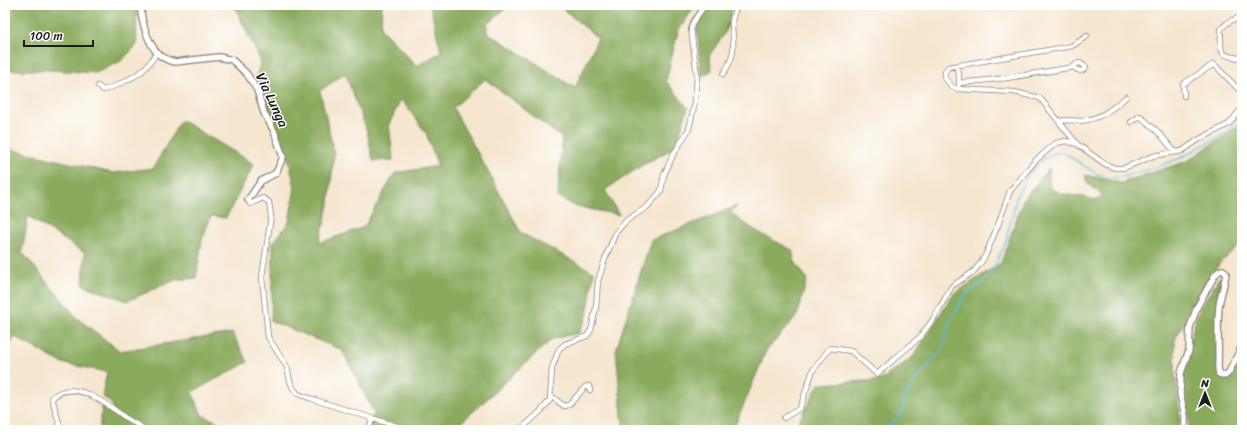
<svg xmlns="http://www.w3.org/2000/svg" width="1247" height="435" font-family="Sriracha,sans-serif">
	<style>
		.forest { fill: #8aaa5d; stroke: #53633c; fill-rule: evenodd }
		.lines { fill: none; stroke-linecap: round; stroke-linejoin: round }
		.stream { stroke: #58bfd5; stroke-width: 1.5 }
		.minor-casing { stroke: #888176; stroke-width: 6 }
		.tertiary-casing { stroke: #888176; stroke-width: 8 }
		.minor { stroke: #fff; stroke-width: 4.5 }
		.tertiary { stroke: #fff; stroke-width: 5.5 }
		.labels { text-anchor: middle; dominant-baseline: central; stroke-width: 3; stroke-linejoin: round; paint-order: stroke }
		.street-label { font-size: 14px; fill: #1c1c1c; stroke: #fff }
	</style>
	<rect width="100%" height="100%" fill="#fff"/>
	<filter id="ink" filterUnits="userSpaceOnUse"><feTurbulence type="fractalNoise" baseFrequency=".025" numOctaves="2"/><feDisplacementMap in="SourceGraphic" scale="8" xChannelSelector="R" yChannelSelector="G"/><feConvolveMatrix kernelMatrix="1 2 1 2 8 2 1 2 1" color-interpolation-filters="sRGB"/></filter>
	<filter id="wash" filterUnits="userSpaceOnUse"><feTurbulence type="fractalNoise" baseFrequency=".012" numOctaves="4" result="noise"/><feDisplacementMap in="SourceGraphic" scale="16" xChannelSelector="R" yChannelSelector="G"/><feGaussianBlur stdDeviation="0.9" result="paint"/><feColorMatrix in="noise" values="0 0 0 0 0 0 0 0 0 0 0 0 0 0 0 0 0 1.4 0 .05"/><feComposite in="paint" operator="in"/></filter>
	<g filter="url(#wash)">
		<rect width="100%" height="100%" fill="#f5e6cf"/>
		<path class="forest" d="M5,5H138L136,15L137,45L121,61L96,73L50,70H6L5,71Z
			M234,5H382L381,29L417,66L441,52L430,5H510L487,24V32L575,88L598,38L558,5H696L678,31L666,81L688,108L675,147L641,166L605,190L619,215L575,206L558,197L562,138L485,79L453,108L486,168L521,233L594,272L587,316L579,333L552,339L453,430H368L374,413L342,350L271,321L273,243L289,222L295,187L286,149L256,76L261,62ZM345,73L367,131L373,161L393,160L389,124L401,99L426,133L438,166L395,173L364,227L319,243L329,204L334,153L320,91Z
			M711,5H735L732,9L726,31L709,56L712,70L701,77L697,25Z
			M181,120L254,164L226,218L211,216L202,240L196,278L175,280L127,301L83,285L85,253L28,216L22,252L77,318L120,351L232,333L248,362L192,392L202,415L229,427L266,430H99L102,407L115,415L112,404L102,396L107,372L62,363L15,337L5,353V148L113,173L153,168Z
			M1242,124V243L1220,263L1175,339V375L1180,417L1179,430H794L819,384L881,380L913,357L953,294L1001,263L1023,200L1049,168V181L1050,188C1060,194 1067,195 1078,196C1085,197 1091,200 1098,200L1102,195L1087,183L1085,175L1121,183L1187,161Z
			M737,206L730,212C748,228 771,239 792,250L795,262L807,279L797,316L766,351L733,430H628L623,426L616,350L651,240Z
			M1222,277L1223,279L1218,300V376L1225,380L1230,378L1242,357V430H1189V414L1182,394L1184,372L1193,329L1196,318L1202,305L1219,278Z"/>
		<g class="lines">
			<path class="stream" d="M885,430L892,424L903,410L905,397L918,377L943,348L950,321L961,301L970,291L982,283L992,272L1006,241L1017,196L1028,174L1039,163L1048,156L1055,153L1063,152L1097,174L1110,178L1122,177L1163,165L1183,157L1230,130L1242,116"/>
		</g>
	</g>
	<g filter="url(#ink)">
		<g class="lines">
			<defs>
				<path id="minor" d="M1242,18C1233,18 1227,22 1221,29C1221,52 1217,56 1242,58
					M1087,36L1072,46L948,67L945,72V78L952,87L958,89L1014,92L1040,98L1077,144L1105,164L1115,168H1124L1153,156L1182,151L1198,140L1229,124L1242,108
					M956,66L959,74V85
					M723,74C728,67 732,60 733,51C735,33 727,22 738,5
					M959,83L1007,78L1074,67L1076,64L1080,63L1086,67L1085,69C1081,72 1077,71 1074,67
					M98,86L103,90C112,88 118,85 127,80C142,73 148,67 157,52
					M1184,96L1183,84L1214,64L1242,93
					M1059,121C1067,119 1074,121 1081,121C1101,119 1112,109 1126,97
					M1131,122L1140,116L1159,133L1175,152
					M248,198L250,204L263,198L269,202L271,216L262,277L268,337L287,367L290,381L293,388L298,394L312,399L409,430
					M551,396L564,406L569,405L585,387L589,386L590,390
					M784,418L800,408L813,370L830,348L851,351L877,374L920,337L934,318L952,286L973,272L980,264L986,254L998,225L1010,191L1035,161L1056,143L1066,141L1077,144
					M61,430L52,398C74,376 110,407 129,420C134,424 142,425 144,430
					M368,430L373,418
					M520,430L541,411L550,400L552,368L559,349L565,344L587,336L591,330L596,308L598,281L605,259L616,232L627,220L647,207L661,191L664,175L673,155L689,129L695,102L697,75L691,29L693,22L705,5"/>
				<path id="tertiary" d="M141,5C140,19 149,48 161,56C165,59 170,61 175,62L219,57L232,60L247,74L257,90L264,113L274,131L283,157L276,173L261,181L248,200
					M1185,430V416L1180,394L1181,373L1189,350L1190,327L1197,307L1215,275L1219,271L1223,270L1226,273C1225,285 1220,295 1219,307C1217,326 1219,347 1218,367L1219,374L1225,376L1229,372L1242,346"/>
			</defs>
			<use href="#minor" class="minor-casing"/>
			<use href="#tertiary" class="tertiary-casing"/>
			<use href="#minor" class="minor"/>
			<use href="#tertiary" class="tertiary"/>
		</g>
	</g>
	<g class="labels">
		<g class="street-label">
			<text transform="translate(272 100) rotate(65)">Via Lunga</text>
		</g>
	</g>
	<rect width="1247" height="435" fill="none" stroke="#fff" stroke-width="20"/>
	<g transform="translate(1205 393)" stroke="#ffffff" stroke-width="3" paint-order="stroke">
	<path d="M0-3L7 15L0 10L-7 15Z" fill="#1c1c1c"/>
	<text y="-6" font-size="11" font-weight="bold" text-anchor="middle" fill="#1c1c1c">N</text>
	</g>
	<path d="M24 40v6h69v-6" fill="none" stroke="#1c1c1c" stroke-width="2"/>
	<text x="30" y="40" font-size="12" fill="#1c1c1c" stroke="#ffffff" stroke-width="3" paint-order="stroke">100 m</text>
</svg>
